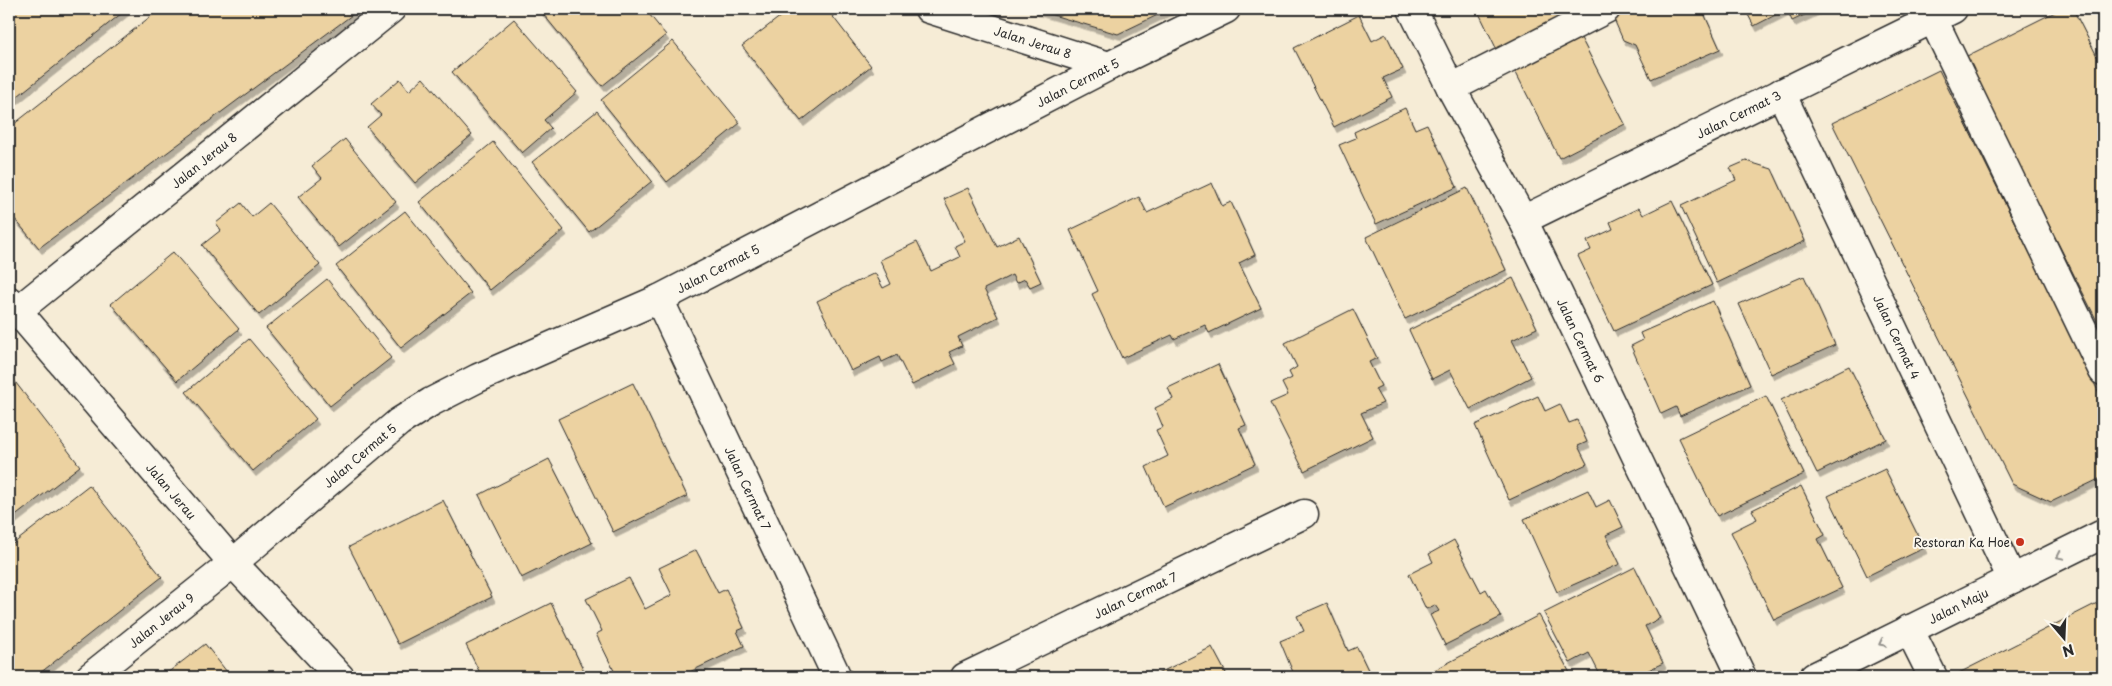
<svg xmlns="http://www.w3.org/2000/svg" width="2112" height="686" font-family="'Playpen Sans',sans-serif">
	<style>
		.building { fill: #ecd2a1; stroke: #2b2b2b; filter: url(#shadow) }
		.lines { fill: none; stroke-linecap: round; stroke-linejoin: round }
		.minor-casing { stroke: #2b2b2b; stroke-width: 31 }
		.minor { stroke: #fbf7ec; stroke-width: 28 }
		.oneway { stroke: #93918c }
		.poi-dot { fill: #c8321e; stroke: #fbf7ec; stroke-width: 2 }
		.labels { text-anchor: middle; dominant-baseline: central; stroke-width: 4; stroke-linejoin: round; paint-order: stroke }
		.street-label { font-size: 12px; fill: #2b2b2b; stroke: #fbf7ec }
		.poi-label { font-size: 12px; fill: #2b2b2b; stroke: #fbf7ec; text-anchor: end }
	</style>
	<defs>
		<filter id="shadow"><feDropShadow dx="3" dy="5.5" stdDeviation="0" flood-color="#0004"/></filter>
	</defs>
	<rect width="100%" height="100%" fill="#f6ecd6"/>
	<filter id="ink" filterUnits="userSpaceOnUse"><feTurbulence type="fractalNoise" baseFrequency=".02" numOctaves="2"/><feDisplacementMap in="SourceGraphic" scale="10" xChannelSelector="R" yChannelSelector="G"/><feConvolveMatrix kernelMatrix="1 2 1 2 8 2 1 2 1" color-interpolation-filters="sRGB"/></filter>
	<g filter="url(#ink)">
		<path class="building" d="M9,9H127L9,103Z
			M160,9H360L39,248L9,212V128Z
			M539,9H645L666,35L602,86Z
			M790,9H827L871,66L801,121L742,46Z
			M1032,9H1170L1118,34Z
			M1477,9H1577L1498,52Z
			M1631,9H1702L1720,49L1651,79L1635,45L1623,40L1613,17Z
			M1745,9H1817L1792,21L1787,9L1754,26Z
			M2061,9H2073L2103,68V333L1965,57Z
			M1359,15L1372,41L1386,34L1403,69L1383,78L1392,97L1334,127L1294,48Z
			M514,19L577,92L544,120L551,128L522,153L452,72Z
			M1581,38L1625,124L1559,158L1515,71Z
			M673,41L740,123L667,182L601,100Z
			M1939,70L2103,401V477L2051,502L2012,484L1832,123Z
			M423,78L472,135L415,183L367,127L381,115L371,104L400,79L409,91Z
			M1405,108L1415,129L1427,124L1457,187L1376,224L1339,145L1356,138L1354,132Z
			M597,111L652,181L589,232L532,162Z
			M345,139L396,202L339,247L298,197L322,178L312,166Z
			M493,142L564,230L490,290L419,202Z
			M1746,161L1772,169L1805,241L1717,283L1681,206L1736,180L1730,168Z
			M1212,183L1222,206L1231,202L1255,255L1239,263L1261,308L1209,333L1205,325L1174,339L1172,335L1122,358L1092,294L1098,291L1070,230L1139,197L1147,213Z
			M968,188L997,247L1019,236L1041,282L1030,287L1025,279L1016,283L1012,275L984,289L998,317L958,337L962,346L949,352L955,364L912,385L897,355L882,362L880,357L851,371L817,301L875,273L883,288L891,284L880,260L917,242L931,271L960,257L955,246L965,241L944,199Z
			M1467,188L1506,270L1405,319L1366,237Z
			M1672,201L1712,285L1614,331L1578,256L1591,250L1587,241L1613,229L1610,222L1639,208L1643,215Z
			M241,203L252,217L269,203L320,265L259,315L202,245L221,230L216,223Z
			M405,211L471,293L401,348L336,266Z
			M173,252L239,329L177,381L111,304Z
			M1804,276L1835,345L1771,374L1739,304Z
			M1513,278L1537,328L1512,340L1531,377L1470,409L1450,370L1432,379L1409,330Z
			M327,279L391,358L330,406L266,328Z
			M1713,301L1750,385L1680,416L1676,407L1661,414L1631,346L1643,340L1640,333Z
			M1353,309L1377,358L1369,362L1381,386L1375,389L1383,403L1361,413L1373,437L1304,471L1270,403L1288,395L1282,383L1292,378L1289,372L1297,367L1285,343Z
			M249,339L316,419L253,471L186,392Z
			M1218,364L1246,425L1239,428L1255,464L1164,507L1146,467L1168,456L1156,430L1163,427L1155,408L1173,399L1168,388Z
			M1849,366L1886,439L1817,473L1781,400Z
			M9,374L80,466L9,521Z
			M633,383L687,496L613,532L558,419Z
			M1538,396L1545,411L1560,404L1569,423L1577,420L1587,442L1578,446L1587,464L1509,500L1475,425Z
			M1766,396L1804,474L1717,516L1679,438Z
			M549,459L592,543L521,578L479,495Z
			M1885,469L1924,548L1867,576L1828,496Z
			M89,485L162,577L35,677H9V547Z
			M1801,486L1825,535L1818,539L1842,588L1774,620L1731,532L1757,519L1752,510Z
			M1588,490L1596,507L1610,500L1623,527L1606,535L1620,564L1557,592L1524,519Z
			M443,500L492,597L398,644L349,547Z
			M1454,540L1481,592L1486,589L1501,617L1445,645L1430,615L1439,611L1435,605L1426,609L1409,574L1433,562L1429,554Z
			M696,550L718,593L726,589L744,628L737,631L744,646L679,677H617L596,634L602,631L586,599L629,578L645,609L672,595L659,568Z
			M1635,567L1660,618L1645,626L1663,663L1634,677H1601L1589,653L1570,663L1544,613Z
			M2103,600V677H1959L1957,674Z
			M551,603L587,677H482L466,645Z
			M1327,603L1348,651L1357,647L1369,672L1361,677H1295L1280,641L1304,631L1297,616Z
			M1539,615L1572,677H1424L1423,676Z
			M205,644L231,677H162Z
			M1212,647L1228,677H1151Z"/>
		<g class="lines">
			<defs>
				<g id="minor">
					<path id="s1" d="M929,9L1109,66"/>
					<path id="s2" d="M1412,9L1451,88L1523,220L1742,677"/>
					<path d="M1933,19L2103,371"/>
					<path d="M1451,88L1606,9"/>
					<path id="s3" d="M1781,93L2012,579"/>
					<path id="s4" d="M1523,220L1953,9"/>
					<path id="s5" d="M659,299L837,677"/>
					<path id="s6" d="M9,301L233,563L340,677"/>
					<path id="s7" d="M17,311L391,9"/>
					<path d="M1909,629L1933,677"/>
					<path id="s8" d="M90,677L233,563L399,422L431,402L478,378L659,299L1109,66L1226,9"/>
					<path id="s9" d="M965,677L1304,514"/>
					<path id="s10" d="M1814,677L2103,534"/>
				</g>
			</defs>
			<use href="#minor" class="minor-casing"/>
			<use href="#minor" class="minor"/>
		</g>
		<defs><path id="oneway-chevron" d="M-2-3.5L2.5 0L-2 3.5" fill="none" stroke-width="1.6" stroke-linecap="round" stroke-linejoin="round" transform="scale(1.25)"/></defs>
		<g class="oneway">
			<use href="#oneway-chevron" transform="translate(2060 556) rotate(154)"/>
			<use href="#oneway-chevron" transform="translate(1882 643) rotate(153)"/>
		</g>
	</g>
	<circle class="poi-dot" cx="2020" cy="542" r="5"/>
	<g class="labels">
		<g class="street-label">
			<text stroke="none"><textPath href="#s1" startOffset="109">Jalan Jerau 8</textPath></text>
			<text stroke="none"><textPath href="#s8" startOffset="1160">Jalan Cermat 5</textPath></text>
			<text stroke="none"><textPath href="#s4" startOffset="240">Jalan Cermat 3</textPath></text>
			<text stroke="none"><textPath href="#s7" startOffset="240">Jalan Jerau 8</textPath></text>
			<text stroke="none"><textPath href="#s8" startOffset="755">Jalan Cermat 5</textPath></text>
			<text stroke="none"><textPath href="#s3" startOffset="270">Jalan Cermat 4</textPath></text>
			<text stroke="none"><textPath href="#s2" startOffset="372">Jalan Cermat 6</textPath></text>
			<text stroke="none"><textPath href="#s8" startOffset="349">Jalan Cermat 5</textPath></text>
			<text stroke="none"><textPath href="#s5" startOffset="209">Jalan Cermat 7</textPath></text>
			<text stroke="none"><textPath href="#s6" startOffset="250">Jalan Jerau</textPath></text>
			<text stroke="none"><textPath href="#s9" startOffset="189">Jalan Cermat 7</textPath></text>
			<text stroke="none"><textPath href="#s10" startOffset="161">Jalan Maju</textPath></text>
			<text stroke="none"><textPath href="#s8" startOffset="91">Jalan Jerau 9</textPath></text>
		</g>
		<g class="poi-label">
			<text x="2010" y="542">Restoran Ka Hoe</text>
		</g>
	</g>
	<rect width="2112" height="686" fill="none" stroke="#fbf7ec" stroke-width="30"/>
	<rect x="15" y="15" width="2082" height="656" fill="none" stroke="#2b2b2b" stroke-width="2" filter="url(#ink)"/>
	<g transform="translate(2064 638) rotate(161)" stroke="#fbf7ec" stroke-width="4" paint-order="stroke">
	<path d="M0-4L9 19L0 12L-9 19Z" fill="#2b2b2b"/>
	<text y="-8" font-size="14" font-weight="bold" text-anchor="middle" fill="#2b2b2b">N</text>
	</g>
</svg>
